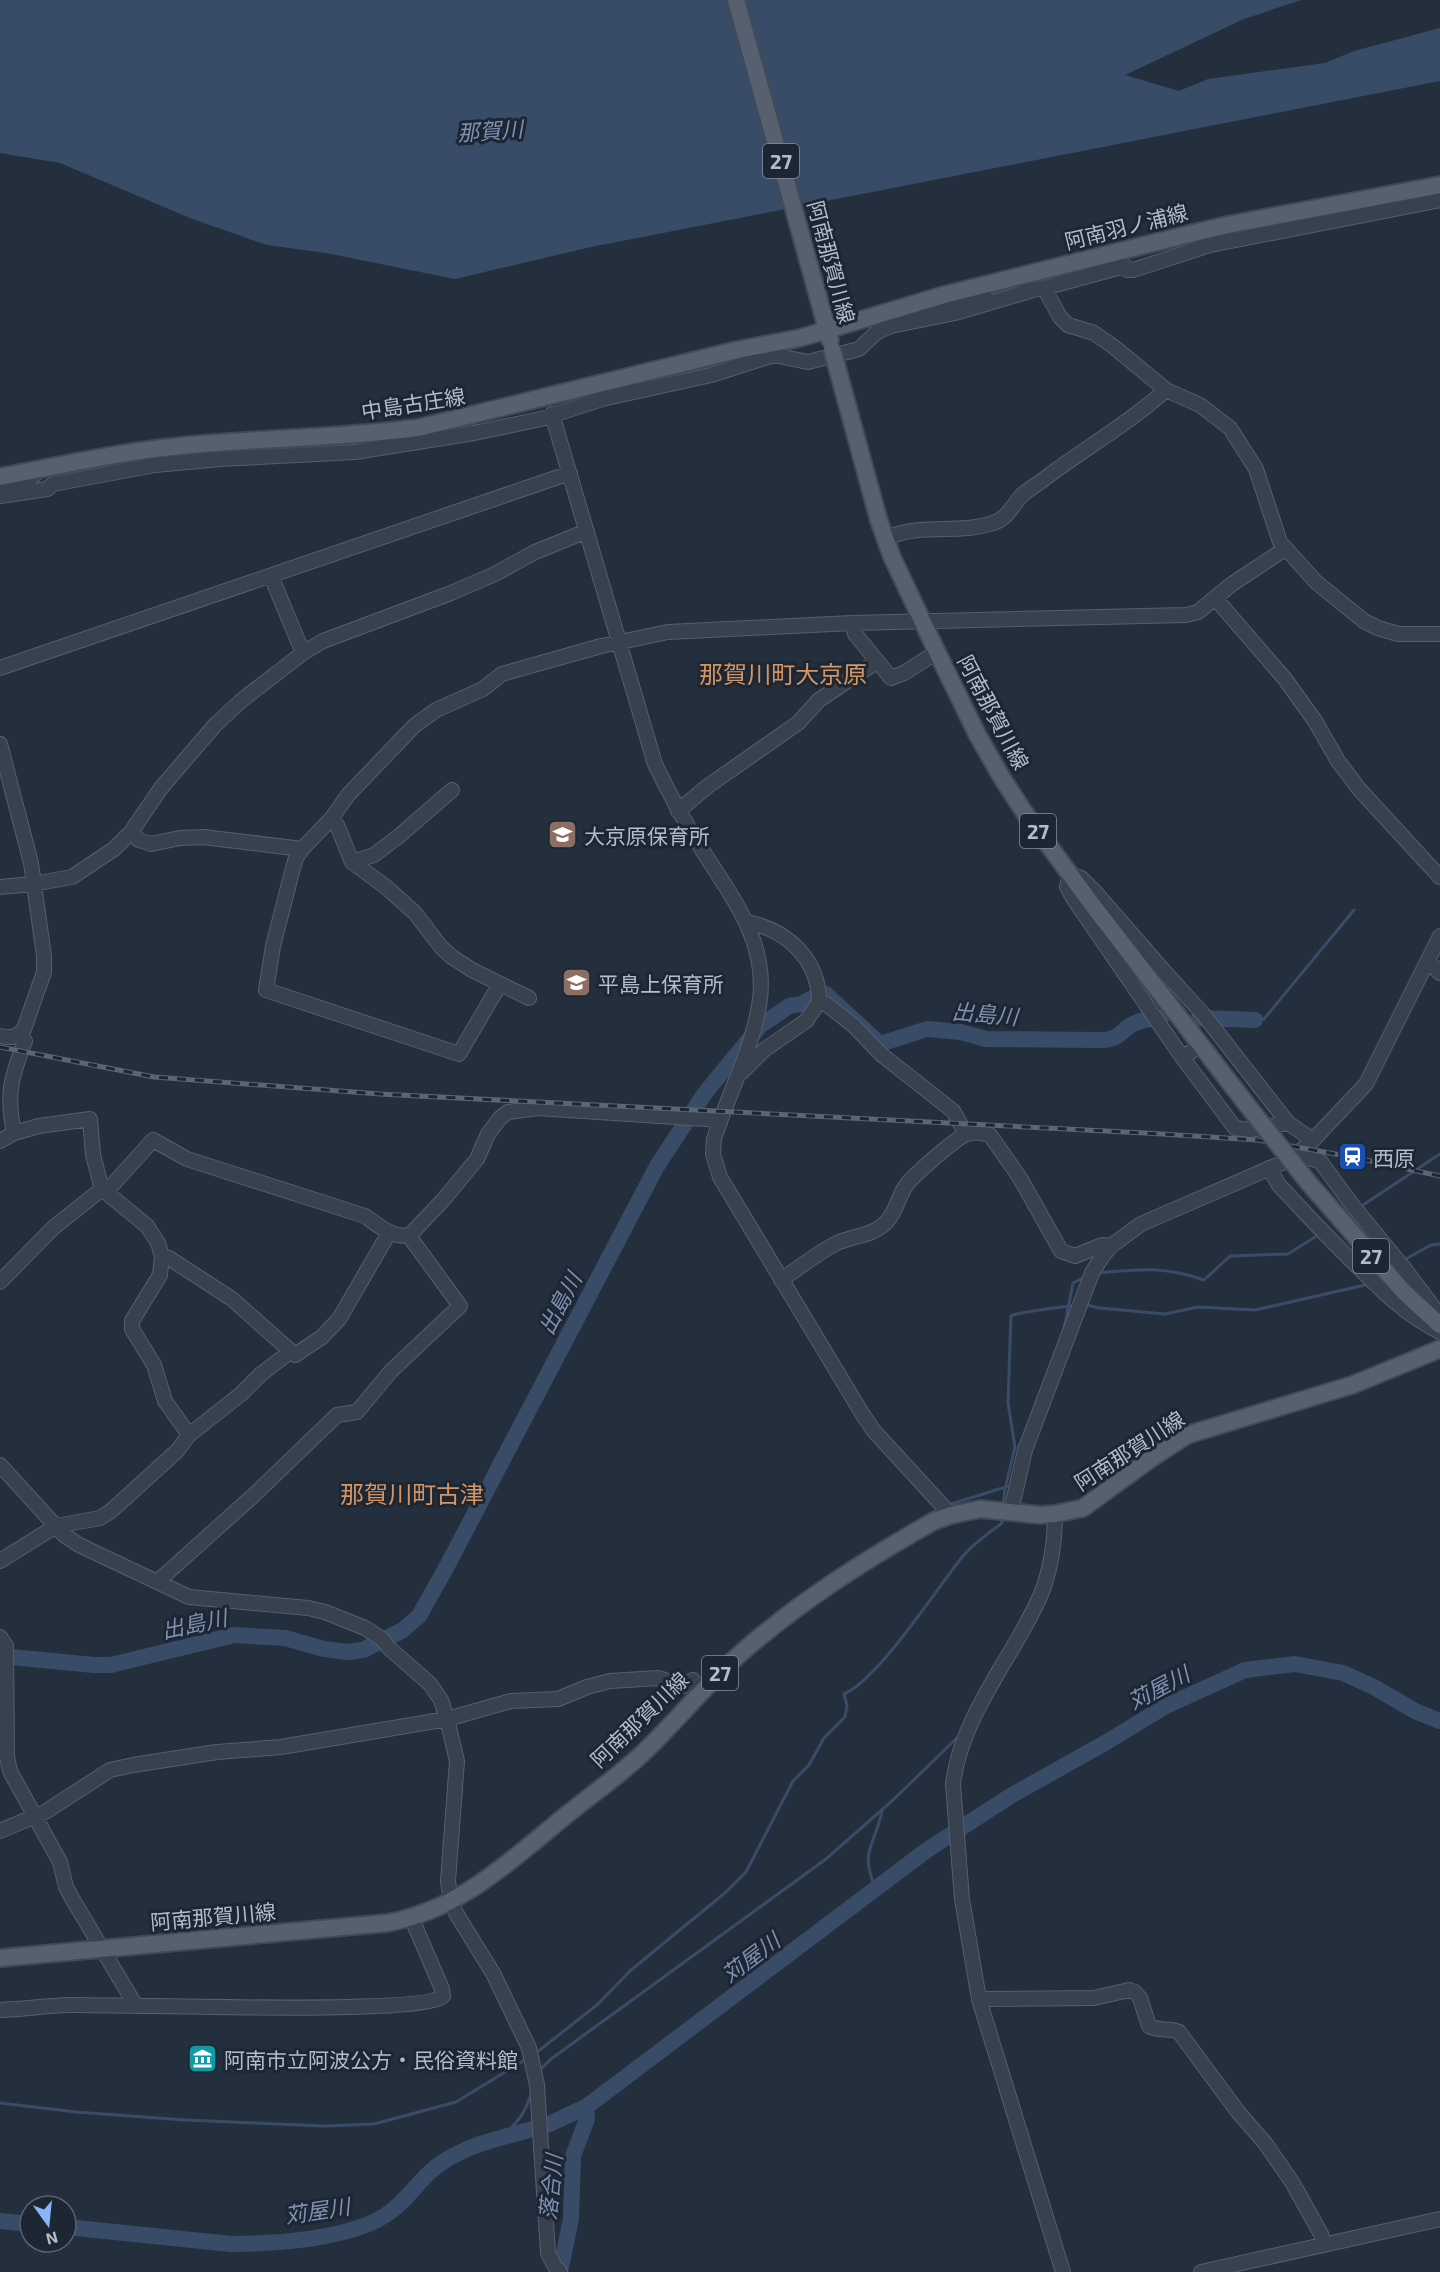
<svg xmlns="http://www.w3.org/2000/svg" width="1440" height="2272" font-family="'Exo 2','Noto Sans JP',sans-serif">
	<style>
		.water { fill: #394c67 }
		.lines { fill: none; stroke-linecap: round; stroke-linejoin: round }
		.stream { stroke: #394c67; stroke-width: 3 }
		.river { stroke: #394c67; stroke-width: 16 }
		.minor-casing { stroke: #565f6c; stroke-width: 16 }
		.major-casing { stroke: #414a57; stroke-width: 20 }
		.minor { stroke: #38414e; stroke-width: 14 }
		.major { stroke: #56606e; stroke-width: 16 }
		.rail-casing { stroke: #5a6575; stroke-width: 5 }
		.rail { stroke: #1d2633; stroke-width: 3; stroke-dasharray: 9; stroke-linecap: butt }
		.major-bridge-casing { stroke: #414a57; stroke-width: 20; stroke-linecap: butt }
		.major-bridge { stroke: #56606e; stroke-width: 16 }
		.labels { text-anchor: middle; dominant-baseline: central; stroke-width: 6; stroke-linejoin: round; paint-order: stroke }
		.shield { fill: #1d2633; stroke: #878f9c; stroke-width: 1.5 }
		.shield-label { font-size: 20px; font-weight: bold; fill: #b4bcc9 }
		.street-label { font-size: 21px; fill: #b4bcc9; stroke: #1d2633 }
		.poi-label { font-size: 21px; fill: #b4bcc9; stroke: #1d2633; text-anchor: start }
		.water-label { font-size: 22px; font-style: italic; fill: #7c92b1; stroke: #1d2633 }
		.quarter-label { font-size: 24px; fill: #d59563; stroke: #1d2633 }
	</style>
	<rect width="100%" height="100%" fill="#242f3e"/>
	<path class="water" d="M0,0H1301L1244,19L1125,75L1179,91L1208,79L1325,63L1354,51L1440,28V81L591,247L455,279L326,253L267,245L190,218L60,163L0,153Z"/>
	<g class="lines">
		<path class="stream" d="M1255,1020L1264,1019L1354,910
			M1360,1207L1440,1154
			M1404,1260L1431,1245L1440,1244
			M1098,1273C1140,1269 1164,1266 1204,1280L1230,1256L1288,1254L1315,1237
			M1086,1305L1100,1308L1165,1314L1198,1307L1255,1310L1365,1285
			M1064,1329L1073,1283L1085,1277
			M951,1504L1012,1485
			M1003,1507L1005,1489L1015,1447L1008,1403L1011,1316C1016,1312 1064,1307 1076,1305
			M808,1590L830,1575
			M701,1681L711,1671
			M19,1830L35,1823
			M876,1890C859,1849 874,1849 882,1811
			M536,2053L598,2004L630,1971L726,1892L746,1872L793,1781L809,1765L824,1738L845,1717L847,1706L844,1694C879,1679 936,1589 963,1556C974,1543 989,1533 1002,1523V1516
			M542,2068L551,2059L826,1859L893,1800L960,1735
			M0,2103L76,2112L185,2120L325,2126L374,2124L456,2102L528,2058
			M502,2136C517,2124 524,2114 530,2097"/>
		<path class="river" d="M1199,1018L1255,1020
			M0,1656L94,1665H111L234,1635L285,1638L324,1649L348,1652L363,1650L403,1630L419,1616L446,1568L657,1166L705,1093L760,1026L789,1006L801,1004L823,993L827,995L880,1044L927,1029L961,1032L986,1039L1105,1040C1121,1037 1119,1033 1131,1025C1139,1020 1151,1019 1161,1018
			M0,2221L30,2224
			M66,2227L231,2244C274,2244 355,2239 390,2212C411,2197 423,2173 446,2160C478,2140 514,2136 549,2124C561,2119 574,2112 586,2107L927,1850L1012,1795L1105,1743L1166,1706L1245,1670L1295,1664L1343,1673L1374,1687L1415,1711L1440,1721
			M560,2272L571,2219L573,2156L587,2119L586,2107"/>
		<defs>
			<path id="minor" d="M1044,288L1125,266L1127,270H1133L1210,245L1440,200
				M1022,292L1044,288L1060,317L1068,325L1094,333L1114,347L1166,390L1200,405L1230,428L1256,469L1280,542L1316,582L1364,621L1378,628L1398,634H1440
				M945,302L985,297
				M912,315L945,302L944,295
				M552,414L655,764C669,793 684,821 701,848C732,898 770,943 759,1006C751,1052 728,1095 714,1139L713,1154L720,1177L863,1415L874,1431L951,1515
				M2,491L29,480L40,469
				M0,496L47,489L53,484L155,465L220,459L355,452L474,433L541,419L602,399L711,375L774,355L808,362L859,349L877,332L891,326L955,313L1030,291
				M886,538C924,522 957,535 993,523C1007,519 1013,505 1022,495C1030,488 1040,483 1048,476C1087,447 1129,423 1166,390
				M271,576L303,653
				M1215,598L1285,679L1315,721L1338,761L1359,789L1440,877
				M852,623L855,634L891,678L904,673L937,652
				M0,668L570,473
				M0,744L31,863L44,956V972L24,1029C17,1038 11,1038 0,1036
				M678,811L708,786L798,723L819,700L876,662
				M331,819L337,825L352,862L386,887L415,913L441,947L452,957L472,970L529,998
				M131,832L139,840L151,844L180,838L203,837L302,849
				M352,862L374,855L399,836L452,790
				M0,887L33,884L72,877L114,849L131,832L161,788L215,725L242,700L303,653L323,641L451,593L495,574L535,552L587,531
				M1428,961L1440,973
				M500,984L459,1054L266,990L273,946L293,868L296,858L302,849L331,819L348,795L414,726L436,710L483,689L502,674L601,646L668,632L852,623L1186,615L1198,612L1232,584L1285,549
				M819,1002L826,1004L853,1025L882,1055L953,1111L966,1134
				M1191,1052L1182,1057L1235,1128L1250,1130L1288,1123
				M1182,1057L1073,898L1067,887L1070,874L1081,878L1096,893L1164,971L1203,1014L1288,1123L1313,1140L1366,1084L1440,936
				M742,1072L764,1050L806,1021L819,1002C819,959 787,930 747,922
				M14,1133L39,1126L90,1119L93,1155L102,1189L147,1226L158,1243L162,1256L160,1275L132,1321V1329L154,1365L165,1401L189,1435
				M0,1141L14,1133C6,1094 11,1078 25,1041L20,1035
				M1296,1155L1320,1161L1353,1206L1404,1268L1440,1316
				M1269,1168L1279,1185C1305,1213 1330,1240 1357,1266C1383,1292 1407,1316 1440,1332
				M106,1192L153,1140L187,1159L365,1216C379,1226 391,1237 409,1236L444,1199L477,1159L488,1134L500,1118L508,1112L538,1108L720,1120
				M162,1256L169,1258L232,1299L295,1355L322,1337L339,1319L389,1233
				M781,1280C799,1268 816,1254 835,1244C850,1236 868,1237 882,1226C895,1216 897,1200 905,1187C911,1177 957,1137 967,1134C975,1131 983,1133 990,1135L1020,1178L1061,1251L1075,1256L1102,1245L1111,1246
				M0,1282L53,1228L102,1189
				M0,1465L64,1535L79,1545L189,1597L308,1608L325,1612L365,1628L382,1639L389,1648L430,1684L441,1700L447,1719L457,1761L448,1881L451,1901L456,1913L494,1975L529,2048L537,2085L548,2253L554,2265L560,2272
				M1011,1511L1025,1450L1092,1273L1102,1257L1111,1246L1141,1224L1282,1163L1296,1155L1313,1140
				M1055,1514C1055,1537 1052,1561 1045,1583C1040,1601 1028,1620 1019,1637C993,1682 959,1731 953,1784L962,1899L979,1999L1063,2272
				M0,1561L56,1526L100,1518L111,1511L177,1451L189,1435L241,1394L261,1374L290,1352
				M157,1582L254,1495L337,1415L357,1412L391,1371L460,1306L409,1236
				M0,1637L6,1646L7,1757L10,1771L60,1862L66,1887L73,1900L136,2006
				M0,1831L45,1812L110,1770L133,1765L217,1752L281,1747L447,1719L511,1701L558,1699L587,1687L610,1681L658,1678L684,1686L693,1680L702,1690
				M979,1999L1094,1998L1129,1990L1135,1992L1140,1998L1149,2026C1161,2032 1169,2027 1179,2032L1238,2112L1265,2143L1292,2182L1321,2234L1324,2244
				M0,2010C23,2009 45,2006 68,2005C117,2004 424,2016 443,1996L442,1989L412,1919
				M1201,2272L1440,2219"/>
			<path id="major" d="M736,0L830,340
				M0,477C60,465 120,452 181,446C260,438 339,438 418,428L737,350L800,338L944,295L1177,237L1227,225L1440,185
				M879,521L892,557L937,652L978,736L1002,778L1024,812L1094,907L1251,1110
				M1308,1182L1403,1291L1440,1325
				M0,1958L387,1923C459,1910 509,1862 564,1817C590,1796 617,1777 642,1754C676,1722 705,1685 740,1654C800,1601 865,1560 934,1521L951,1515L980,1509L1040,1515L1055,1514L1083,1508L1149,1460L1187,1435L1352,1385L1440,1349"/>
		</defs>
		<use href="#minor" class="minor-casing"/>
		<use href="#major" class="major-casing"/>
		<use href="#minor" class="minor"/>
		<use href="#major" class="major"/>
		<defs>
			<path id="rail" d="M0,1047L154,1077L380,1094L1145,1133L1258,1140L1352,1157L1440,1176"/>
		</defs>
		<use href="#rail" class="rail-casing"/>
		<use href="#rail" class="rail"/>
		<defs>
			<path id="major-bridge" d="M832,349L879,521
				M1251,1110L1308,1182"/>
		</defs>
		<use href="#major-bridge" class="major-bridge-casing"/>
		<use href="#major-bridge" class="major-bridge"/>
	</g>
	<defs>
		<symbol id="school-square" viewBox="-11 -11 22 22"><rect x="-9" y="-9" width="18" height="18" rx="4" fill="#8d6e63" stroke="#1d2633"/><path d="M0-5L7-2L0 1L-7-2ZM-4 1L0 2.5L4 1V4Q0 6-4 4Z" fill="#fff"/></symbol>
		<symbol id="station-square" viewBox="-11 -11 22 22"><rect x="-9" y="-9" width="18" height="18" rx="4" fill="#1a4fb4" stroke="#1d2633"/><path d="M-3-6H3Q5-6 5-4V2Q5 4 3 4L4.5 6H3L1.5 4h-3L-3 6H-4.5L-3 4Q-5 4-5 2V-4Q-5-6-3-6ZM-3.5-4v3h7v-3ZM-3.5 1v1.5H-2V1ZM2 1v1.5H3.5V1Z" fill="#fff"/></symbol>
		<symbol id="museum-square" viewBox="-11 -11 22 22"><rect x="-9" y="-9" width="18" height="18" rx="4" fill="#0f9aa8" stroke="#1d2633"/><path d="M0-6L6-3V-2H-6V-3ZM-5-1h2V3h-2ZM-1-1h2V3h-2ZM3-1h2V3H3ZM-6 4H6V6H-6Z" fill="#fff"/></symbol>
	</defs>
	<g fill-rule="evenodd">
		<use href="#school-square" x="546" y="818" width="33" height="33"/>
		<use href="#school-square" x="560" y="966" width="33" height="33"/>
		<use href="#station-square" x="1336" y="1140" width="33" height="33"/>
		<use href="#museum-square" x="186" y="2042" width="33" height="33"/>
	</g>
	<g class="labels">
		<g class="shield">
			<rect x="763" y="144" width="36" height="34" rx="4.5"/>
			<rect x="1020" y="814" width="36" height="34" rx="4.5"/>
			<rect x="1353" y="1239" width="36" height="34" rx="4.5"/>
			<rect x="702" y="1656" width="36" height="34" rx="4.5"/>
		</g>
		<g class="shield-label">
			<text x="781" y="161">27</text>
			<text x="1038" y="831">27</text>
			<text x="1371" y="1256">27</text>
			<text x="720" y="1673">27</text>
		</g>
		<g class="street-label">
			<text transform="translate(1126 226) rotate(-14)">阿南羽ノ浦線</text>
			<text transform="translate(832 262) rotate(75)">阿南那賀川線</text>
			<text transform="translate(413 403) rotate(-9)">中島古庄線</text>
			<text transform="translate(994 712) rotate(62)">阿南那賀川線</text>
			<text transform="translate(1129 1450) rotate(-33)">阿南那賀川線</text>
			<text transform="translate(639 1719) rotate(-44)">阿南那賀川線</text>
			<text transform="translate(213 1916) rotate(-5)">阿南那賀川線</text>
		</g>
		<g class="poi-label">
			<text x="584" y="835">大京原保育所</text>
			<text x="598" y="983">平島上保育所</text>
			<text x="1373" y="1157">西原</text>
			<text x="224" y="2059">阿南市立阿波公方・民俗資料館</text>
		</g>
		<g class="water-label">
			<text transform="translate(490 130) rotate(-4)">那賀川</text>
			<text transform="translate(985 1013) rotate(5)">出島川</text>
			<text transform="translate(559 1303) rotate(-62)">出島川</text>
			<text transform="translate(194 1623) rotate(-12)">出島川</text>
			<text transform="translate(1158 1687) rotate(-28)">苅屋川</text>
			<text transform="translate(750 1957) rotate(-37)">苅屋川</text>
			<text transform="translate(550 2187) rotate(-84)">落合川</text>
			<text transform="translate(317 2210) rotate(-9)">苅屋川</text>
		</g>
		<g class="quarter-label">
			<text x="783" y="673">那賀川町大京原</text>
			<text x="412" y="1493">那賀川町古津</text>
		</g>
	</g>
	<g transform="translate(48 2224) rotate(165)"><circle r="28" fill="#1d2633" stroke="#59626f" stroke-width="1.5"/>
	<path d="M0-4.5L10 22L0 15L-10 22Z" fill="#8ab4f8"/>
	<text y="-9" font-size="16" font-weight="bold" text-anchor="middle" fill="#b4bcc9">N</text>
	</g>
</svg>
